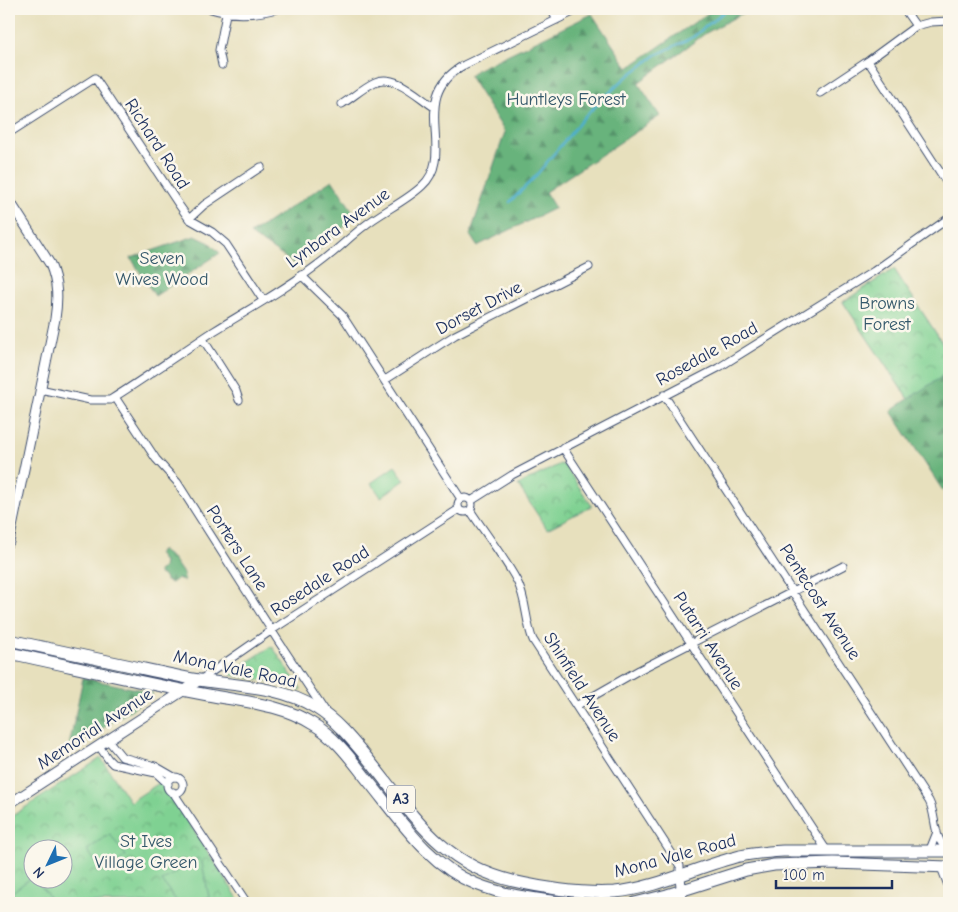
<svg xmlns="http://www.w3.org/2000/svg" width="958" height="912" font-family="'Comic Neue',sans-serif">
	<style>
		.forest { fill: url(#forest-firs); stroke: #41716d }
		.park { fill: url(#park-crowns); stroke: #4d8078; fill-rule: evenodd }
		.pitch { fill: #7fd192; stroke: #4d8078 }
		.lines { fill: none; stroke-linecap: round; stroke-linejoin: round }
		.stream { stroke: #4eafcd; stroke-width: 2.5 }
		.minor-casing { stroke: #3a4a6c; stroke-width: 9 }
		.tertiary-casing { stroke: #3a4a6c; stroke-width: 11 }
		.trunk-casing { stroke: #3a4a6c; stroke-width: 13 }
		.minor { stroke: #fff; stroke-width: 7 }
		.tertiary { stroke: #fff; stroke-width: 9 }
		.trunk { stroke: #fff; stroke-width: 11 }
		.labels { text-anchor: middle; dominant-baseline: central; stroke-width: 5; stroke-linejoin: round; paint-order: stroke }
		.shield { fill: #fbf7ec; stroke: #5e6b89; stroke-width: 1 }
		.shield-label { font-size: 16px; font-weight: bold; fill: #1b2f5e }
		.park-label { font-size: 18px; fill: #34586b; stroke: #fbf7ec }
		.street-label { font-size: 18px; fill: #1b2f5e; stroke: #fbf7ec }
	</style>
	<defs>
		<pattern id="forest-firs" width="22" height="20" patternUnits="userSpaceOnUse" patternTransform="scale(1.25)"><rect width="22" height="20" fill="#67b37c"/><path d="M5 1l3.5 6h-7zM16 11l3.5 6h-7z" fill="#549269"/></pattern>
		<pattern id="park-crowns" width="20" height="18" patternUnits="userSpaceOnUse" patternTransform="scale(1.25)"><rect width="20" height="18" fill="#7fd192"/><path d="M2 6a3 3 0 1 1 6 0M12 15a3 3 0 1 1 6 0" fill="none" stroke="#67aa7a"/></pattern>
	</defs>
	<rect width="100%" height="100%" fill="#fbf7ec"/>
	<filter id="ink" filterUnits="userSpaceOnUse"><feTurbulence type="fractalNoise" baseFrequency=".02" numOctaves="2"/><feDisplacementMap in="SourceGraphic" scale="10" xChannelSelector="R" yChannelSelector="G"/><feConvolveMatrix kernelMatrix="1 2 1 2 8 2 1 2 1" color-interpolation-filters="sRGB"/></filter>
	<filter id="wash" filterUnits="userSpaceOnUse"><feTurbulence type="fractalNoise" baseFrequency=".0096" numOctaves="4" result="noise"/><feDisplacementMap in="SourceGraphic" scale="20" xChannelSelector="R" yChannelSelector="G"/><feGaussianBlur stdDeviation="1.12" result="paint"/><feColorMatrix in="noise" values="0 0 0 0 0 0 0 0 0 0 0 0 0 0 0 0 0 1.4 0 .05"/><feComposite in="paint" operator="in"/></filter>
	<g filter="url(#wash)">
		<rect width="100%" height="100%" fill="#e7e0bd"/>
		<path class="forest" d="M714,9H750L706,33L638,83L660,116L545,192L555,208L477,246L470,235L505,132L469,76L476,70L592,14L628,68Z
			M332,180L356,216L320,249L296,265L250,234Z
			M195,236L210,243L220,253L155,296L131,258Z
			M894,269L949,353V500L891,411L908,399L843,302Z
			M161,550L173,559L184,575L183,577L185,580L183,581L178,578L172,583L166,581V578L161,574L160,575L158,571L163,568L164,562L158,554Z
			M83,678L152,692V696L68,751Z"/>
		<path class="park" d="M894,269L949,353V372L908,399L843,302Z
			M560,464L565,466L592,506L547,529L518,485Z
			M272,646L301,689L299,690L268,681L231,675L230,673Z
			M101,758L130,802L162,781L241,903H9V818ZM32,850H62V880H32Z"/>
		<path class="pitch" d="M395,466L405,480L381,497L371,483Z
			M110,834L126,856L103,872L87,850Z
			M198,858L202,863L209,897L186,903H178L162,881Z
			M32,877V880H36L50,898L43,903H19L11,893Z"/>
		<g class="lines">
			<path class="stream" d="M510,202L534,178L585,116L624,79L656,55L693,37L727,9"/>
		</g>
	</g>
	<g filter="url(#ink)">
		<g class="lines">
			<defs>
				<path id="minor" d="M211,9C233,16 254,15 277,9
					M551,9L557,20
					M904,9L916,26
					M868,61L949,186
					M222,65L219,50L226,14
					M820,93L868,61L916,26L931,22L949,21
					M342,104C353,97 364,87 375,82C395,73 418,97 434,107
					M9,133L95,78L179,205L189,219L212,232L226,244L263,300
					M189,219L204,205L261,167
					M301,275L342,315L461,499
					M203,339L236,391L239,400
					M385,380L455,335L589,267
					M40,389L90,400H110C145,378 179,354 214,331C251,308 291,286 325,259C338,249 350,237 363,227C381,212 405,202 422,186C458,153 406,97 464,65L579,9
					M664,395L929,801C937,816 932,840 949,850
					M115,397L156,459L177,482L277,639L324,710
					M563,448L827,851
					M458 505a7 7 0 1 1 14 0a7 7 0 1 1-14 0Z
					M471,501L512,475L718,368L874,271L949,218
					M470,510C485,533 504,557 517,581C527,600 525,621 533,640L680,866V875
					M200,680L272,630L459,509
					M576,706L639,670L843,566
					M108,740L122,757L155,766L174,777
					M99,746L108,759L113,764L156,773L168,784
					M167 785a8 8 0 1 1 16 0a8 8 0 1 1-16 0Z
					M173,792L247,903
					M929,852L937,832"/>
				<path id="tertiary" d="M9,200L50,264C58,283 58,299 55,319L9,542
					M9,804L200,680
					M942,867L949,885
					M680,903L682,900L680,875"/>
				<path id="trunk" d="M9,640C50,649 90,657 131,666C154,671 176,676 199,680C237,686 281,686 316,708C337,721 352,740 368,759C412,813 440,864 513,881C544,888 583,894 615,892C658,888 698,866 740,856C754,853 768,852 783,851H949
					M9,653C75,667 142,683 208,695C245,702 281,704 313,724C337,738 353,762 370,783C400,820 430,866 476,884C505,896 537,899 568,903
					M635,903L667,895L746,870L774,865L833,863L949,867"/>
			</defs>
			<use href="#minor" class="minor-casing"/>
			<use href="#tertiary" class="tertiary-casing"/>
			<use href="#trunk" class="trunk-casing"/>
			<use href="#minor" class="minor"/>
			<use href="#tertiary" class="tertiary"/>
			<use href="#trunk" class="trunk"/>
		</g>
	</g>
	<g class="labels">
		<rect class="shield" x="387" y="785.5" width="28" height="27" rx="4"/>
		<g class="shield-label">
			<text x="401" y="799">A3</text>
		</g>
		<g class="park-label">
			<text x="566" y="99">Huntleys Forest</text>
			<text x="162" y="258">Seven<tspan x="162" dy="21">Wives Wood</tspan></text>
			<text x="887" y="303">Browns<tspan x="887" dy="21">Forest</tspan></text>
			<text x="146" y="841">St Ives<tspan x="146" dy="21">Village Green</tspan></text>
		</g>
		<g class="street-label">
			<text transform="translate(157 144) rotate(57)">Richard Road</text>
			<text transform="translate(338 228) rotate(-36)">Lynbara Avenue</text>
			<text transform="translate(479 308) rotate(-28)">Dorset Drive</text>
			<text transform="translate(707 354) rotate(-29)">Rosedale Road</text>
			<text transform="translate(237 548) rotate(57)">Porters Lane</text>
			<text transform="translate(320 581) rotate(-33)">Rosedale Road</text>
			<text transform="translate(820 602) rotate(57)">Pentecost Avenue</text>
			<text transform="translate(708 641) rotate(57)">Putarri Avenue</text>
			<text transform="translate(235 669) rotate(12)">Mona Vale Road</text>
			<text transform="translate(582 687) rotate(57)">Shinfield Avenue</text>
			<text transform="translate(95 729) rotate(-33)">Memorial Avenue</text>
			<text transform="translate(675 856) rotate(-15)">Mona Vale Road</text>
		</g>
	</g>
	<rect width="958" height="912" fill="none" stroke="#fbf7ec" stroke-width="30"/>
	<g transform="translate(48 864) rotate(227)"><circle r="24" fill="#fbf7ec" stroke="#a1a7b3"/>
	<path d="M0-4L9 19L0 12L-9 19Z" fill="#1f6fb2"/>
	<text y="-8" font-size="14" font-weight="bold" text-anchor="middle" fill="#1b2f5e">N</text>
	</g>
	<path d="M776 880v8h116v-8" fill="none" stroke="#1b2f5e" stroke-width="2.5"/>
	<text x="783" y="880" font-size="15" fill="#1b2f5e" stroke="#fbf7ec" stroke-width="4" paint-order="stroke">100 m</text>
</svg>
